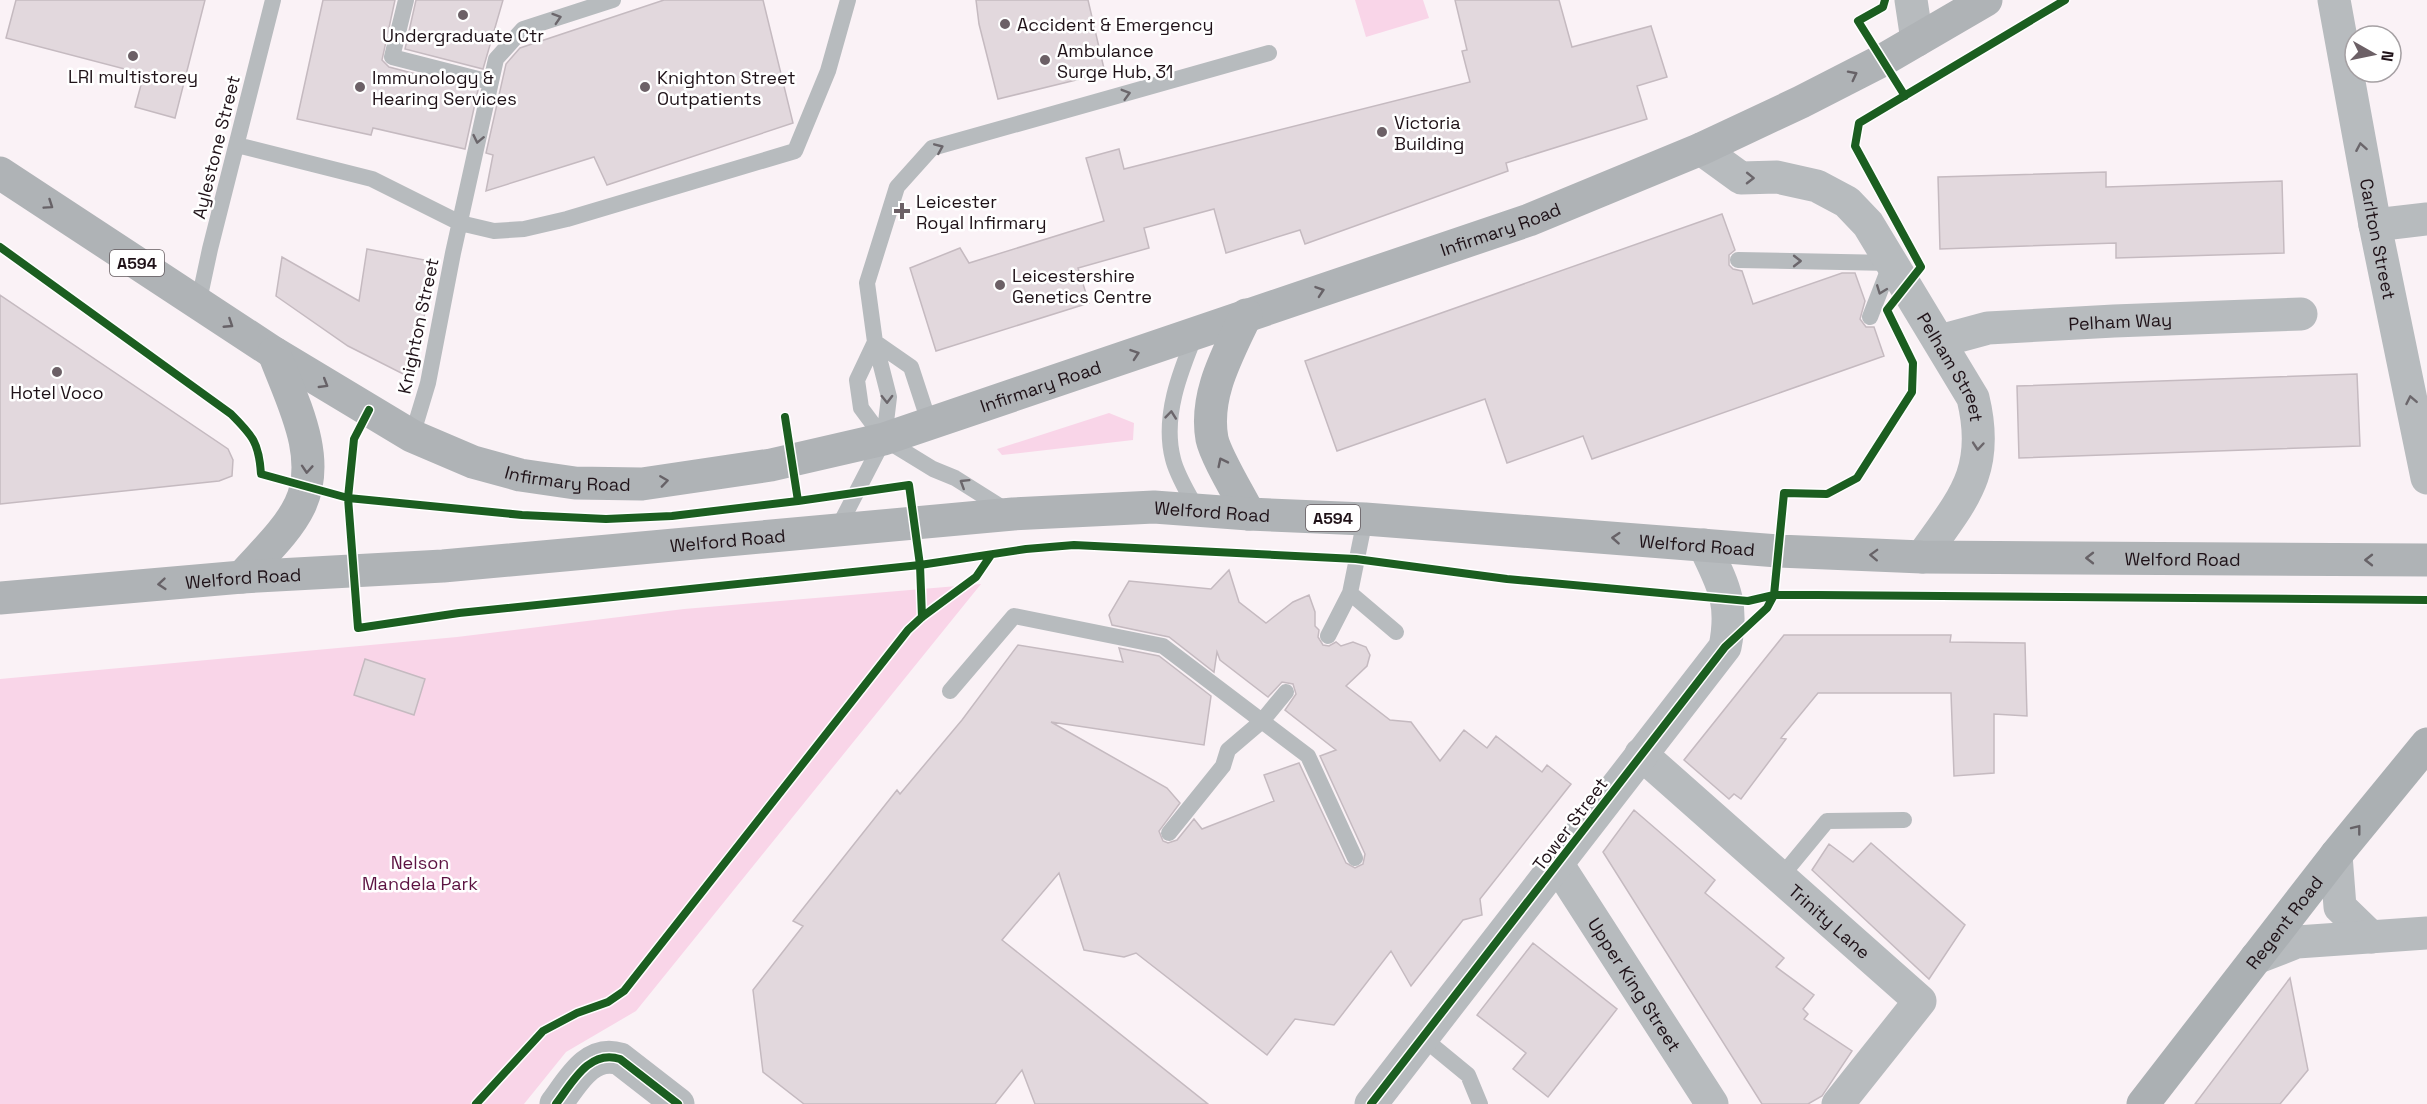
<svg xmlns="http://www.w3.org/2000/svg" width="2427" height="1104" font-family="'Space Grotesk',sans-serif">
	<style>
		.green { fill: #f9d5e8 }
		.building { fill: #e2d8dd; stroke: #c5bac0; stroke-width: 1.5 }
		.lines { fill: none; stroke-linecap: round; stroke-linejoin: round }
		.lane { stroke: #b7bbbe; stroke-width: 16 }
		.street { stroke: #b7bbbe; stroke-width: 33 }
		.secondary { stroke: #abb0b3; stroke-width: 33 }
		.primary { stroke: #afb3b6; stroke-width: 33 }
		.cycleway-casing { stroke: #fff; stroke-width: 11 }
		.cycleway { stroke: #1b5e20; stroke-width: 8 }
		.oneway { stroke: #6b666b }
		.oneway2 { stroke: #676267 }
		.oneway3 { stroke: #656166 }
		.poi-dot { fill: #6c6066; stroke: #fff; stroke-width: 2 }
		.labels { text-anchor: middle; dominant-baseline: central; stroke-width: 5; stroke-linejoin: round; paint-order: stroke }
		.shield { fill: #fff; stroke: #62595d; stroke-width: 1.5 }
		.shield-label { font-size: 16px; font-weight: bold; fill: #1f1218 }
		.poi-label { font-size: 18px; fill: #1f1218; stroke: #fff; text-anchor: start }
		.street-label { font-size: 18px; fill: #1f1218; stroke: #fff }
		.park-label { font-size: 18px; fill: #5d1342; stroke: #fff }
	</style>
	<rect width="100%" height="100%" fill="#faf2f6"/>
	<path class="green" d="M1355,0H1423L1429,18L1366,37Z
		M1109,413L1134,423L1133,440L1002,455L997,449Z
		M981,584L636,1011L566,1052L524,1104H0V679L457,637L684,609Z"/>
	<path class="building" d="M16,0H205L175,118L135,107L144,74L6,38Z
		M323,0H395L382,60L389,67L478,90L465,149L373,128L371,135L297,119Z
		M416,0H503L483,69L405,49Z
		M664,0H763L793,123L607,185L594,157L486,191L493,155L486,153L506,64L520,48Z
		M976,0H1088L1105,73L998,99L979,24Z
		M1455,0H1559L1572,47L1651,26L1667,77L1637,86L1647,119L1506,163L1508,171L1305,244L1300,230L1226,253L1214,209L1144,228L1149,248L1078,268L1089,303L936,351L910,268L960,248L969,263L1104,221L1086,158L1119,149L1124,169L1470,82L1462,51L1467,50Z
		M2106,172V187L2282,181L2284,253L2116,258V243L1940,249L1938,177Z
		M1722,214L1735,250L1729,255V265L1733,269L1742,271L1753,304L1842,273H1855L1865,301L1860,319L1866,327H1874L1884,356L1592,459L1583,436L1507,463L1485,399L1337,451L1305,361Z
		M367,249L435,262L419,342L407,376L348,346L276,296L282,257L359,301Z
		M0,295L228,449L233,460L232,476L219,481L0,504Z
		M2357,374L2360,446L2019,458L2017,386Z
		M1229,570L1239,602L1266,623L1293,602L1309,595L1315,612V626L1319,630L1318,637L1323,645L1329,646L1336,642L1341,646L1353,642L1366,647L1370,655L1367,666L1346,686L1390,720L1411,722L1440,761L1464,730L1487,748L1496,736L1542,772L1547,765L1571,784L1480,899L1482,915L1463,920L1411,986L1391,951L1334,1025L1295,1019L1267,1055L1136,953L1124,957L1084,950L1059,873L1002,940L1208,1104H1035L1022,1070L995,1104H804L763,1072L753,990L803,926L793,921L897,790L900,794L962,720L1018,645L1123,662L1119,648L1159,656L1211,696L1204,745L1051,722L1167,788L1180,803L1159,831L1163,841L1168,843L1177,840L1194,819L1202,829L1274,801L1264,775L1299,763L1346,863L1355,868L1363,864L1365,854L1320,756L1336,750L1285,710L1296,694L1293,684L1282,682L1268,697L1220,660L1217,652L1214,672L1169,637L1112,625L1109,615L1129,581L1211,589Z
		M1784,635H1951L1950,642L2025,643L2027,716L1994,714V773L1954,776L1951,693H1818L1781,738L1786,739L1741,799L1734,794L1729,799L1684,760Z
		M365,659L425,679L414,715L354,695Z
		M1634,810L1715,880L1705,893L1784,958L1776,967L1814,995L1803,1009L1808,1014L1804,1019L1852,1051L1822,1096L1808,1104H1762L1603,852Z
		M1871,843L1965,925L1929,979L1812,870L1829,844L1853,862Z
		M1533,943L1617,1009L1548,1097L1513,1069L1526,1053L1477,1015Z
		M2290,978L2308,1070L2280,1104H2195Z"/>
	<g class="lines">
		<path class="lane" d="M406,0L392,57L490,82
			M237,145L372,179L460,223L494,231L524,229L567,219L795,151L828,71L848,0
			M1738,260L1891,263L1870,317
			M198,305L210,249L273,0
			M1196,333C1180,372 1162,417 1173,459C1177,476 1189,494 1197,510
			M875,342L857,380L861,408L884,439L933,469L955,478L1009,512
			M875,342L911,367L930,425
			M412,436L428,383L453,253L496,59L523,29L613,0
			M837,530L884,439L889,397L875,342L867,283L897,187L932,148L1269,53
			M1350,593L1396,632
			M1328,636L1350,593L1365,519
			M950,691L1014,616L1163,646L1308,756L1355,858
			M1169,833L1223,766L1228,750L1262,721L1286,692
			M1780,878L1827,821L1904,820
			M1423,1038L1468,1075L1480,1104"/>
		<g class="street">
			<path d="M1911,0L1917,40"/>
			<path id="s1" d="M2334,0L2375,225L2427,478"/>
			<path id="s2" d="M1701,149L1741,178L1777,177L1817,186L1847,202L1868,224L1973,398C1991,472 1962,500 1922,557"/>
			<path d="M2375,225L2427,219"/>
			<path id="s3" d="M1940,341L1988,328L2114,321L2301,314"/>
			<path id="s4" d="M1641,754L1920,1001L1838,1104"/>
			<path d="M2336,855L2340,907L2371,937"/>
			<path id="s5" d="M1558,865L1712,1104"/>
			<path d="M2256,958L2297,942L2427,933"/>
			<path d="M556,1104C572,1083 589,1049 620,1059L678,1104"/>
			<path d="M1371,1104L1725,647C1734,602 1723,585 1704,545"/>
		</g>
		<path class="secondary" id="s6" d="M2143,1104L2336,855L2427,744"/>
		<g class="primary">
			<path id="s7" d="M0,173L274,353L412,436L473,462L520,475L575,483L642,484L771,465L884,439L1529,220L1701,149L1801,102L1883,60L1986,0"/>
			<path d="M1246,315C1228,354 1204,395 1212,439C1216,457 1240,496 1249,514"/>
			<path d="M242,577C261,555 287,532 300,505C323,456 291,399 274,353"/>
			<path id="s8" d="M0,598L242,577L443,566L1013,514L1154,507L1249,514L1365,519L1778,551L1922,557L2427,560"/>
		</g>
		<defs>
			<path id="cycleway" d="M1885,0L1883,7L1858,21L1905,96
				M0,247L231,414C253,436 259,443 261,474L348,498L522,515L606,519L672,516L798,501
				M369,410L354,439L348,498L358,628L459,613L920,565L1026,549L1074,545L1356,559L1507,579L1748,601L1774,595H1818L2427,600
				M785,417L798,501L909,485L920,565L922,617
				M476,1104L543,1031L577,1013L608,1002L624,991L908,630L922,617L976,577L991,555
				M556,1104C572,1083 589,1049 620,1059L678,1104
				M1371,1104L1725,647L1767,608L1774,595L1784,493L1827,494L1857,478L1912,392L1913,363L1887,310L1921,267L1855,146L1859,123L2065,0"/>
		</defs>
		<use href="#cycleway" class="cycleway-casing"/>
		<use href="#cycleway" class="cycleway"/>
	</g>
	<defs><path id="oneway-chevron" d="M-2-3.5L2.5 0L-2 3.5" fill="none" stroke-width="1.6" stroke-linecap="round" stroke-linejoin="round" transform="scale(1.5)"/></defs>
	<g class="oneway">
		<use href="#oneway-chevron" transform="translate(557 18) rotate(-18)"/>
		<use href="#oneway-chevron" transform="translate(1126 94) rotate(-16)"/>
		<use href="#oneway-chevron" transform="translate(478 139) rotate(102)"/>
		<use href="#oneway-chevron" transform="translate(2361 147) rotate(-100)"/>
		<use href="#oneway-chevron" transform="translate(939 148) rotate(-23)"/>
		<use href="#oneway-chevron" transform="translate(1750 178) rotate(1)"/>
		<use href="#oneway-chevron" transform="translate(1797 261)"/>
		<use href="#oneway-chevron" transform="translate(1881 290) rotate(111)"/>
		<use href="#oneway-chevron" transform="translate(887 399) rotate(89)"/>
		<use href="#oneway-chevron" transform="translate(2411 400) rotate(-101)"/>
		<use href="#oneway-chevron" transform="translate(1171 415) rotate(-84)"/>
		<use href="#oneway-chevron" transform="translate(1978 446) rotate(95)"/>
		<use href="#oneway-chevron" transform="translate(964 483) rotate(-148)"/>
	</g>
	<g class="oneway2">
		<use href="#oneway-chevron" transform="translate(1853 75) rotate(-27)"/>
		<use href="#oneway-chevron" transform="translate(49 205) rotate(34)"/>
		<use href="#oneway-chevron" transform="translate(1320 291) rotate(-19)"/>
		<use href="#oneway-chevron" transform="translate(229 324) rotate(33)"/>
		<use href="#oneway-chevron" transform="translate(1135 354) rotate(-19)"/>
		<use href="#oneway-chevron" transform="translate(324 384) rotate(31)"/>
		<use href="#oneway-chevron" transform="translate(1222 462) rotate(-116)"/>
		<use href="#oneway-chevron" transform="translate(307 469) rotate(94)"/>
		<use href="#oneway-chevron" transform="translate(664 481) rotate(-8)"/>
		<use href="#oneway-chevron" transform="translate(1616 538) rotate(-176)"/>
		<use href="#oneway-chevron" transform="translate(1874 555) rotate(-178)"/>
		<use href="#oneway-chevron" transform="translate(2090 558) rotate(-180)"/>
		<use href="#oneway-chevron" transform="translate(2369 560) rotate(-180)"/>
		<use href="#oneway-chevron" transform="translate(162 584) rotate(175)"/>
	</g>
	<use class="oneway3" href="#oneway-chevron" transform="translate(2357 829) rotate(-52)"/>
	<g class="poi-dot">
		<circle cx="463" cy="15" r="6"/>
		<circle cx="1005" cy="24" r="6"/>
		<circle cx="133" cy="56" r="6"/>
		<circle cx="1045" cy="60" r="6"/>
		<circle cx="360" cy="87" r="6"/>
		<circle cx="645" cy="87" r="6"/>
		<circle cx="1382" cy="132" r="6"/>
		<path d="M899 202h6v6h6v6h-6v6h-6v-6h-6v-6h6z"/>
		<circle cx="1000" cy="285" r="6"/>
		<circle cx="57" cy="372" r="6"/>
	</g>
	<g class="labels">
		<g class="shield">
			<rect x="110" y="250" width="54" height="26" rx="4.5"/>
			<rect x="1306" y="505" width="54" height="26" rx="4.5"/>
		</g>
		<g class="shield-label">
			<text x="137" y="263">A594</text>
			<text x="1333" y="518">A594</text>
		</g>
		<g class="poi-label">
			<text x="1017" y="24">Accident &amp; Emergency</text>
			<text x="463" y="35" text-anchor="middle">Undergraduate Ctr</text>
			<text x="1057" y="50">Ambulance<tspan x="1057" dy="21">Surge Hub, 31</tspan></text>
			<text x="133" y="76" text-anchor="middle">LRI multistorey</text>
			<text x="372" y="77">Immunology &amp;<tspan x="372" dy="21">Hearing Services</tspan></text>
			<text x="657" y="77">Knighton Street<tspan x="657" dy="21">Outpatients</tspan></text>
			<text x="1394" y="122">Victoria<tspan x="1394" dy="21">Building</tspan></text>
			<text x="916" y="201">Leicester<tspan x="916" dy="21">Royal Infirmary</tspan></text>
			<text x="1012" y="275">Leicestershire<tspan x="1012" dy="21">Genetics Centre</tspan></text>
			<text x="57" y="392" text-anchor="middle">Hotel Voco</text>
		</g>
		<g class="street-label">
			<text transform="translate(216 147) rotate(-76)">Aylestone Street</text>
			<text stroke="none"><textPath href="#s7" startOffset="1624">Infirmary Road</textPath></text>
			<text stroke="none"><textPath href="#s1" startOffset="243">Carlton Street</textPath></text>
			<text stroke="none"><textPath href="#s3" startOffset="182">Pelham Way</textPath></text>
			<text transform="translate(418 326) rotate(-78)">Knighton Street</text>
			<text stroke="none"><textPath href="#s2" startOffset="357">Pelham Street</textPath></text>
			<text stroke="none"><textPath href="#s7" startOffset="1138">Infirmary Road</textPath></text>
			<text stroke="none"><textPath href="#s7" startOffset="652">Infirmary Road</textPath></text>
			<text stroke="none"><textPath href="#s8" startOffset="1216">Welford Road</textPath></text>
			<text stroke="none"><textPath href="#s8" startOffset="730">Welford Road</textPath></text>
			<text stroke="none"><textPath href="#s8" startOffset="1702">Welford Road</textPath></text>
			<text stroke="none"><textPath href="#s8" startOffset="2188">Welford Road</textPath></text>
			<text stroke="none"><textPath href="#s8" startOffset="244">Welford Road</textPath></text>
			<text transform="translate(1570 824) rotate(-53)">Tower Street</text>
			<text stroke="none"><textPath href="#s4" startOffset="252">Trinity Lane</textPath></text>
			<text stroke="none"><textPath href="#s6" startOffset="230">Regent Road</textPath></text>
			<text stroke="none"><textPath href="#s5" startOffset="142">Upper King Street</textPath></text>
		</g>
		<g class="park-label">
			<text x="420" y="862">Nelson<tspan x="420" dy="21">Mandela Park</tspan></text>
		</g>
	</g>
	<g transform="translate(2373 54) rotate(99)"><circle r="28" fill="#ffffff" stroke="#a5a0a3" stroke-width="1.5"/>
	<path d="M0-4.5L10 22L0 15L-10 22Z" fill="#6c6066"/>
	<text y="-9" font-size="16" font-weight="bold" text-anchor="middle" fill="#1f1218">N</text>
	</g>
</svg>
